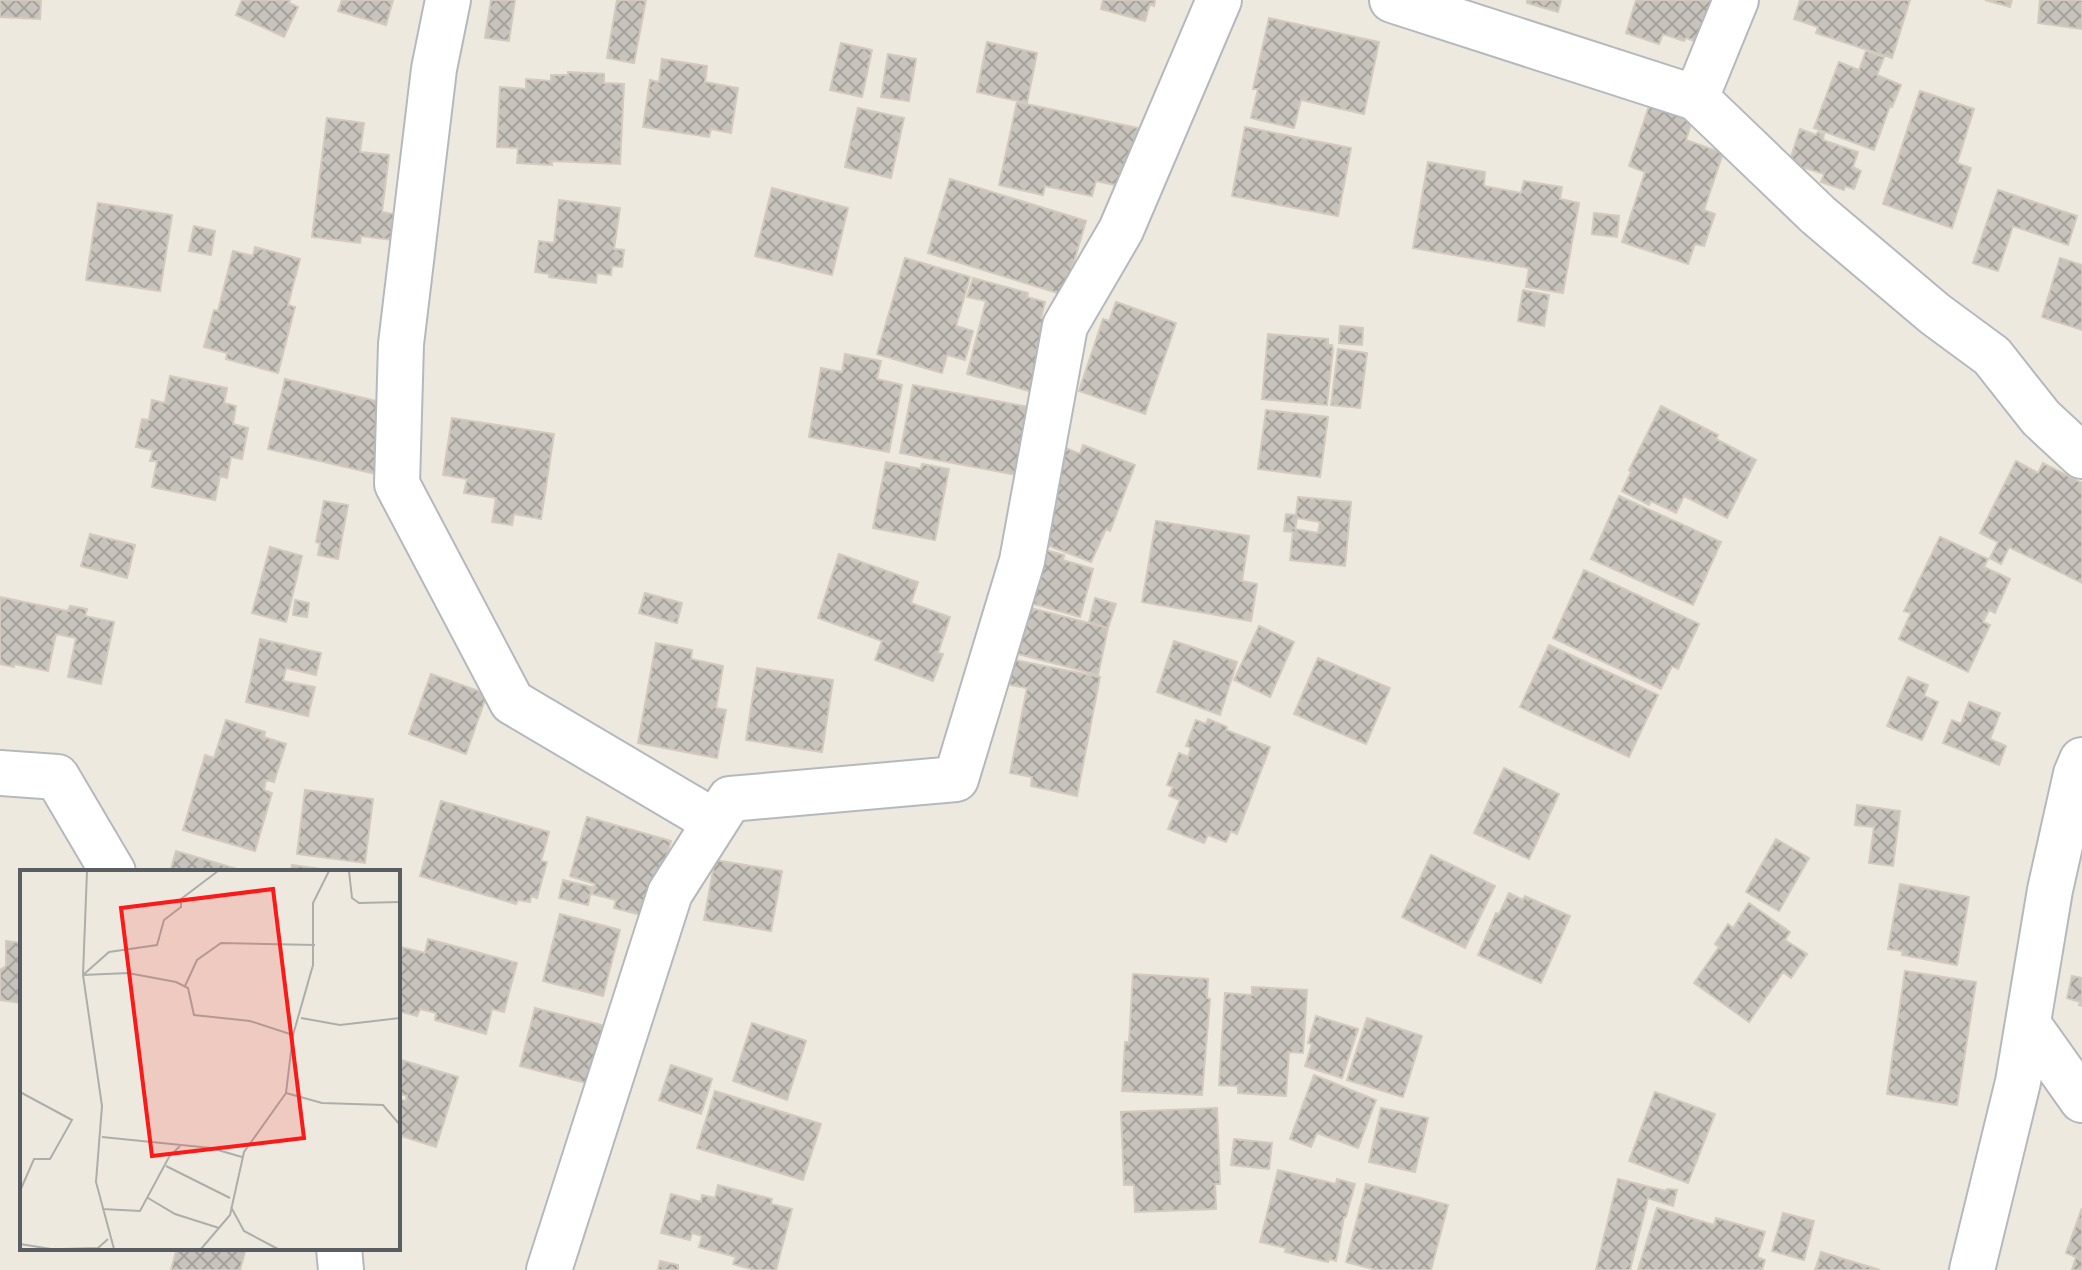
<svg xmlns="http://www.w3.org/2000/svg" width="2082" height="1270" font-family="'Archivo Narrow',sans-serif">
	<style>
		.building { fill: url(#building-cross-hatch); stroke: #d2cabd; stroke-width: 2; fill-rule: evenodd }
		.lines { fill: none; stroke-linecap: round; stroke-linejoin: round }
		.minor-casing { stroke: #b5b9be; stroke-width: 48 }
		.minor { stroke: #fff; stroke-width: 44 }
		.inset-road { fill: none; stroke: #adada9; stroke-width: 2 }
		.view { fill: #fa1a19; fill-opacity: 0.15; stroke: #fa1a19; stroke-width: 4 }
		.inset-edge { fill: none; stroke: #585e62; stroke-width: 4 }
	</style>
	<defs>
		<pattern id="building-cross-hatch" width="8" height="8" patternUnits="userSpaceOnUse" patternTransform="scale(2)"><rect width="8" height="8" fill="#c8c3bc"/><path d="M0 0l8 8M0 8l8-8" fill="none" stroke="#a5a29c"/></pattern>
	</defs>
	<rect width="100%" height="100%" fill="#ede9df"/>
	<path class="building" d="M0,0H41L40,19L0,17Z
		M242,0H290L289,3L298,7L284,37L236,15Z
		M342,0H393L386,25L338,11Z
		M491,0H515L509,41L485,38Z
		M617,0H646L634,63L607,58Z
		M1103,0H1155L1154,6L1150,4L1145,21L1101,9Z
		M1527,0H1561L1558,12L1527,3Z
		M1636,0H1724L1712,47L1686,38L1684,41L1663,34L1659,44L1626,33Z
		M1800,0H1910L1892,58L1816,33L1818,27L1794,19Z
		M1985,0H2012L2010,7Z
		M2040,0H2082V29L2038,23Z
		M1269,18L1379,42L1364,114L1301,100L1294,128L1251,118L1258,89H1253Z
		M987,42L1037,53L1027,103L977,92Z
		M841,43L872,50L862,97L830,90Z
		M1866,51L1884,57L1877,75L1901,85L1892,107L1890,106L1874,150L1814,128L1839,62L1859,70Z
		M888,54L916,59L909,101L881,97Z
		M662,59L707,66L705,82L738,88L731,133L711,129L709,137L643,127L650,80L659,82Z
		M568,72L604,74V83L624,84L620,164L551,161L552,165L517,163L518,148L497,147L500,87L526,89V79L551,81V75H568Z
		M1920,91L1974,109L1957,163L1971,168L1952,228L1883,204Z
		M1652,97L1695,112L1686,140L1723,153L1704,210L1715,214L1704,246L1695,244L1688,264L1622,242L1645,172L1629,166Z
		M1017,102L1138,128L1125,187L1096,181L1092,196L1045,186L1043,195L999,185Z
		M858,108L904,118L891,178L845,167Z
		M327,118L364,123L360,152L389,155L382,212L403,216L400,241L361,236L360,243L312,237Z
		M1245,127L1351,148L1338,216L1232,196Z
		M1800,129L1816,135L1818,132L1824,134L1823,140L1858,152L1853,167L1861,171L1854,189L1845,186L1844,190L1821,182L1824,174L1805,168L1803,175L1787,169Z
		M1428,162L1485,172L1484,186L1521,193L1524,181L1562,187L1560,199L1579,203L1563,293L1526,287L1529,268L1413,248Z
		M950,179L1086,221L1064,295L928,253Z
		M772,188L848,208L832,275L755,256Z
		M1998,190L2077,216L2068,245L2013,226L1998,271L1973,263Z
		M559,200L620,208L614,249L624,250L622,267L612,266L611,275L597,273L596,283L549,277V274L535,272L539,241L554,243Z
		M98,203L172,215L160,291L86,280Z
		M1594,213L1619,216L1617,237L1592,234Z
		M194,226L215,231L211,255L189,251Z
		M255,247L300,259L288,305L295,307L278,373L226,359L227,353L204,347L214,310L218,311L233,251L253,256Z
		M905,258L970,277L956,326L973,331L965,360L947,355L942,373L877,354Z
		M2060,258L2082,265V330L2042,317Z
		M973,278L1028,293L1027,297L1045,302L1041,318L1046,319L1037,350L1046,353L1036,393L967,374L986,301L967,297Z
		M1523,290L1549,295L1544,326L1518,321Z
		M1116,302L1176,323L1145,414L1079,391L1103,319L1109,321Z
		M1340,326L1363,328L1362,345L1339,343Z
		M1268,334L1328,339V345H1332L1333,349L1327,405L1262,399Z
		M1338,349L1367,353L1360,408L1331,405Z
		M845,354L881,361L877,379L902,385L889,452L809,437L821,368L842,372Z
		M170,376L227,388L224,403L236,406L233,424L248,428L242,459L231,457L227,478L220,476L215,500L152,487L157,461H150L153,450L136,447L142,419L149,420L152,400L165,403Z
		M285,379L393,405L376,474L268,449Z
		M913,385L1029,407L1032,478L900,453Z
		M1661,406L1718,435L1716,439L1756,460L1727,518L1684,496L1676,513L1651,501L1649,505L1622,491L1631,472L1629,470Z
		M1266,410L1328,417L1320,477L1258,469Z
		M452,418L554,434L541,519L514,514L512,525L492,522L496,498L464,493L467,479L443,475Z
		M1083,445L1135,465L1110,531L1106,529L1091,562L1031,539L1066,448L1080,454Z
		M2016,461L2038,473L2043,463L2082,483V583L2009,547L2001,564L1990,558L1998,542L1980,533Z
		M886,462L921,469L922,464L949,469L935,540L873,528Z
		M1619,496L1721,542L1693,605L1591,559Z
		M1298,497L1351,502L1345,566L1290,560L1293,532L1284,531L1286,514L1296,515ZM1297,518L1320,522L1318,533L1295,529Z
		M324,501L348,505L338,559L318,555L320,543L316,542Z
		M1156,521L1249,536L1242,581L1257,584L1251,621L1142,602Z
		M90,534L135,545L127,578L81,566Z
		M1940,537L1988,559L1984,567L2010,579L1995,613L1989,610L1983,622L1990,625L1968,672L1899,639L1911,613L1904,611Z
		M1031,546L1064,555L1063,560L1093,569L1080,617L1016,599Z
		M270,547L302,556L286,622L252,613Z
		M839,554L918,582L911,603L950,617L938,653L943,654L933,681L875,660L882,641L818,618Z
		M1584,570L1699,624L1678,669L1672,666L1661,689L1553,638Z
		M645,593L682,603L677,623L639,613Z
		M0,597L68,611L70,606L87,609L85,616L114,622L101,684L68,677L76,638L56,634L48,671L14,664V667L0,664Z
		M1095,598L1116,604L1108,628L1089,622Z
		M295,600L309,603L307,617L293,615Z
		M1019,605L1108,628L1098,675L1007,651Z
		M1259,626L1294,642L1270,697L1234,680Z
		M260,639L321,653L316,675L286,668L283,681L315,687L308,716L246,702Z
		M1174,641L1237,662L1220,715L1157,692Z
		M656,643L692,650L691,659L723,666L716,708L726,710L717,758L638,743Z
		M1549,645L1658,695L1629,757L1520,707Z
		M1318,658L1390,688L1366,744L1294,714Z
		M1010,659L1100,677L1077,796L1031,786L1032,777L1010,773L1027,688L1005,684Z
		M757,668L833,680L822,752L746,740Z
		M431,674L487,694L466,754L409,734Z
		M1908,677L1928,685L1924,696L1938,702L1922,740L1887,726Z
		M1969,702L2000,713L1990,739L2006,746L1999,765L1943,743L1952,720L1961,724Z
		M1208,719L1227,727L1226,730L1270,747L1237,834L1231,831L1226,842L1208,835L1204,843L1168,829L1180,800L1169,796L1173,787L1167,785L1179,753L1188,757L1191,748L1186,746L1196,720L1206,724Z
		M226,720L265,732L264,737L286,744L274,782L266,780L264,790L272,793L255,851L183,830L205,755L214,758Z
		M1504,768L1559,794L1529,859L1474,833Z
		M305,790L373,799L365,863L297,854Z
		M441,801L549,832L541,861L547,862L537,898L531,896L530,902L518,900L516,904L420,876Z
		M1857,805L1900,811L1893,866L1869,863L1874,827L1855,825Z
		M587,817L671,841L664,864L657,919L614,908L616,900L592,894L595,884L570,876Z
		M1776,839L1809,858L1779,911L1746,892Z
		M176,851L237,869L236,872H170Z
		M1431,855L1495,886L1465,948L1402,917Z
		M715,860L782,871L771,931L704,920Z
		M292,865L343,872H291Z
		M563,880L592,887L588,905L559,898Z
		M1900,884L1969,897L1957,965L1902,955L1903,951L1888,949Z
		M1509,893L1523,900L1525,896L1570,916L1541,983L1478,955L1496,913L1499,914Z
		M1749,903L1790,932L1785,940L1807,954L1791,978L1783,972L1749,1022L1694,983L1719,947L1715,944L1728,924L1733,928Z
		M560,914L620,930L603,996L543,981Z
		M428,939L517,963L504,1012L492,1009L486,1034L435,1020L436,1013L420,1009L417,1016L398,1011V957L401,947L425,953Z
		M6,941L22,943V1003L0,1000V970L6,966Z
		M1905,971L1976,982L1957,1105L1887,1094Z
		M1133,974L1208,979L1207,998L1210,999L1202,1095L1122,1091L1125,1042H1129Z
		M2072,976L2082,978V1006L2079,1005L2080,1002L2067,998Z
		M1252,987L1307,990L1303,1053L1289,1052L1286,1096L1238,1093V1086L1219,1085L1225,993L1252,995Z
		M535,1008L613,1028L598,1086L520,1066Z
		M1316,1016L1358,1029L1342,1078L1305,1066L1312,1044L1308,1043Z
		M1367,1018L1422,1036L1403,1097L1347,1080Z
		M752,1023L806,1041L787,1100L733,1081Z
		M398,1059L458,1077L436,1147L398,1135V1099L406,1101L407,1096L398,1093Z
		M671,1065L712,1079L701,1114L659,1100Z
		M1314,1075L1376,1100L1358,1148L1317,1133L1311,1147L1290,1139Z
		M715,1091L821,1124L803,1180L697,1148Z
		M1655,1092L1715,1114L1688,1183L1629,1161Z
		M1217,1108L1220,1184H1215L1216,1209L1135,1212L1134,1185H1124L1121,1112Z
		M1381,1108L1428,1118L1415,1172L1369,1162Z
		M1234,1139L1272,1143L1269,1169L1231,1165Z
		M1278,1170L1336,1184L1337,1179L1355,1184L1346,1217H1344L1336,1261L1329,1259L1328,1262L1285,1252L1286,1248L1260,1242Z
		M1618,1179L1666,1191L1667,1189L1677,1190L1673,1206L1648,1198L1630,1270H1596Z
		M1366,1184L1448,1205L1431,1270H1377L1346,1262Z
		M718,1185L772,1199L771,1204L792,1209L776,1270H755L733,1264L736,1257L699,1247L702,1236L692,1233L690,1240L661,1233L671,1194L701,1202L702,1195L715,1198Z
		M1657,1208L1714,1225L1716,1218L1765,1232L1757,1257L1765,1260L1762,1270H1638Z
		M2082,1208V1270H2072L2076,1257L2066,1253Z
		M1783,1213L1814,1221L1804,1260L1772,1251Z
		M177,1248H246L240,1270H171Z
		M1821,1252L1880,1270H1815Z
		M660,1261L678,1265V1270H658Z"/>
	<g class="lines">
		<defs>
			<path id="minor" d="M448,0L434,69L401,344L397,484L512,702L715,822
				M1392,0L1696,98L1736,0
				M1696,98L1818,215L1935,314L1992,356L2041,418L2082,456
				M0,773L57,777L113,872
				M2028,1024L2082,1100
				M339,1248L341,1270
				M549,1270L670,893L730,799L956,779L1022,561L1065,326L1121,230L1219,0
				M1972,1270L2018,1082L2050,890L2076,774L2082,760"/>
		</defs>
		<use href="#minor" class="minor-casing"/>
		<use href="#minor" class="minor"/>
	</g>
	<g transform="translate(20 870)">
		<rect width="380" height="380" fill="#ede9df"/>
		<path class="inset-road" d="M67,1L63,105L82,236L76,312L94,379M309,1L293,33V95L273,165L266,223L302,233L363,235L380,255M329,1L332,28L339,33L380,32M63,105L108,103L156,112L168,118L174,145L230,151L273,165M63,105L89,82L137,75L144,50L161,37V29L198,1M165,116L177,90L201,73L295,75M281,148L320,155L380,148M0,222L52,250L30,289H14L0,321M82,267L191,278L222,287M146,296L210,328M128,328L155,344L199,358M211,337L224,361L258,379M82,339L120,341L149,287L160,276M0,374L31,379M42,379L78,378L88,369M181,379L210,345L224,282L266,223"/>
		<path class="view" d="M253,19L284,268L132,286L101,38Z"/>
		<rect width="380" height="380" class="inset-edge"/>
	</g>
</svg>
